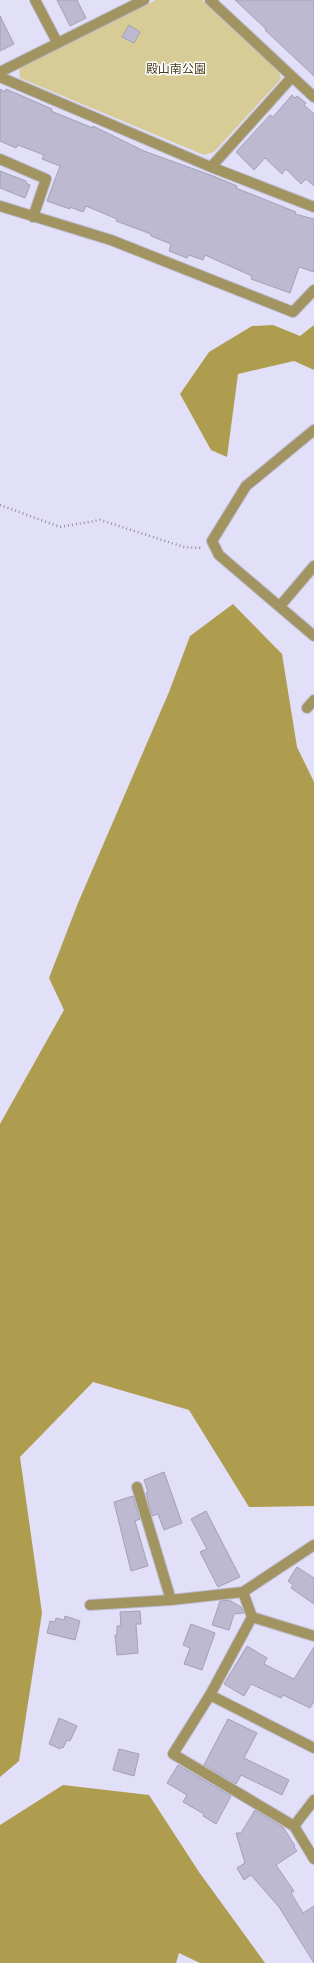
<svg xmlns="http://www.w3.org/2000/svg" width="314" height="1963" font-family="Raleway,'Noto Sans JP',sans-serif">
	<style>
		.green { fill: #d7cb96 }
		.forest { fill: #af9d4f }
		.building { fill: #bcb9d1; stroke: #a3a0b8 }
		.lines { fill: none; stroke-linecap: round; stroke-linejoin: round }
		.minor-casing { stroke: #bfbdd2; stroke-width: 12 }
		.path { stroke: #918fa0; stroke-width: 2.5; stroke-dasharray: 1 3; stroke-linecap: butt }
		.minor { stroke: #a19460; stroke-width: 10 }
		.labels { text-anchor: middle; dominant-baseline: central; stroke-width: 3; stroke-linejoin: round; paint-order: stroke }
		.park-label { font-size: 12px; fill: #463d1b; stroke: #fff }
	</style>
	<rect width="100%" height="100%" fill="#e2dff8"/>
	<path class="green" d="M156,0H202L279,71L281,79L214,152L204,155L20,78L19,67Z"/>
	<path class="forest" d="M273,325L300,336L314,325V370L294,361L238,374L227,457L211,450L180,394L209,352L252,326Z
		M233,604L282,654L297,747L314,782V1506L249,1507L189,1410L93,1382L20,1457L42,1613L19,1761L0,1777V1124L64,1010L49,978L78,903L169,692L190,636Z
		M63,1785L149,1795L199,1872L265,1963H200L179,1953L176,1963H0V1825Z"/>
	<path class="building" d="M57,0H77L86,18L70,26Z
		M235,0H314V76L265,30L266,29Z
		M0,16L14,44L0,51Z
		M129,25L140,32L134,43L122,37Z
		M0,89L5,92L6,89L52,109L51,111L93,128V126L144,151L213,176L237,186L236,188L296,212L295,214L314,219V272L299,267L290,293L251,279L252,276L205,255L203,260L189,255L187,258L169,251L171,244L151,236V234L116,221L117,219L86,206L83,212L70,207V209L47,201L60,166L42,159L44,155L18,145L16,148L0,141Z
		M292,95L295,98L297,96L306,103L304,105L314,114V186L306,179L301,184L286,169L282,174L265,158L254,170L236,152L270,115L273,117Z
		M0,171L26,181V183L30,185L25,198L0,188Z
		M164,1472L182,1523L164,1530L158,1514L152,1516L146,1493L148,1492L144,1480Z
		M133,1496L140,1519L135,1521L148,1566L131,1571L114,1502Z
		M206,1511L240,1577L218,1587L200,1552L207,1549L191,1519Z
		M297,1567L314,1578V1604L291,1588L293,1585L288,1581Z
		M229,1600L241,1607L244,1613L234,1614L229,1630L212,1625L220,1601Z
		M140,1611L141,1624H136L138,1653L117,1655L115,1635H117V1626H121L120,1612Z
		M65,1616L80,1621L75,1640L47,1633L50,1621L55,1622L56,1618L64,1620Z
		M191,1624L215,1633L202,1670L184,1664L190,1648L183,1645Z
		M247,1646L267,1658L264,1664L294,1679L314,1647V1701L310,1708L283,1695L281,1698L251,1684L244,1696L224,1684Z
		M59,1718L77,1726L70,1741L67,1740L63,1748L61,1747L60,1749L49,1744Z
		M228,1719L257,1733L244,1758L289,1780L282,1795L241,1775L236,1784L204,1765Z
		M119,1749L139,1754L134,1776L113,1770Z
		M178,1765L231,1796L216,1824L203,1816L204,1814L183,1802L187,1795L167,1783Z
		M255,1810L283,1827L295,1846L294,1847L297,1851L276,1865L294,1891L291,1893L303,1913L314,1906V1963L279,1907L251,1875L244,1880L237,1868L245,1863L236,1833H241Z"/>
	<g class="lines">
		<defs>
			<path id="minor" d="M35,0L57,42
				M210,0L314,97
				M0,72L144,0
				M0,77L211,167L314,207
				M0,159L46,179L33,217
				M211,167L292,77
				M0,206L111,240L293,312L314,290
				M314,430L246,486L212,541L219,555L314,636
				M280,606L314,566
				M307,708L314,700
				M137,1487L171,1600
				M243,1592L252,1617L210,1695L173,1754L294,1826L314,1859
				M90,1605L171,1600L243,1592L314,1545
				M252,1617L314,1636
				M210,1695L314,1748
				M294,1826L314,1800"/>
		</defs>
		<use href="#minor" class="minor-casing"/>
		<path class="path" d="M0,505L60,527L100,520L184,547L201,548"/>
		<use href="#minor" class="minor"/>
	</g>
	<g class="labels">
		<g class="park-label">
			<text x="176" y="69">殿山南公園</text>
		</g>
	</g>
</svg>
